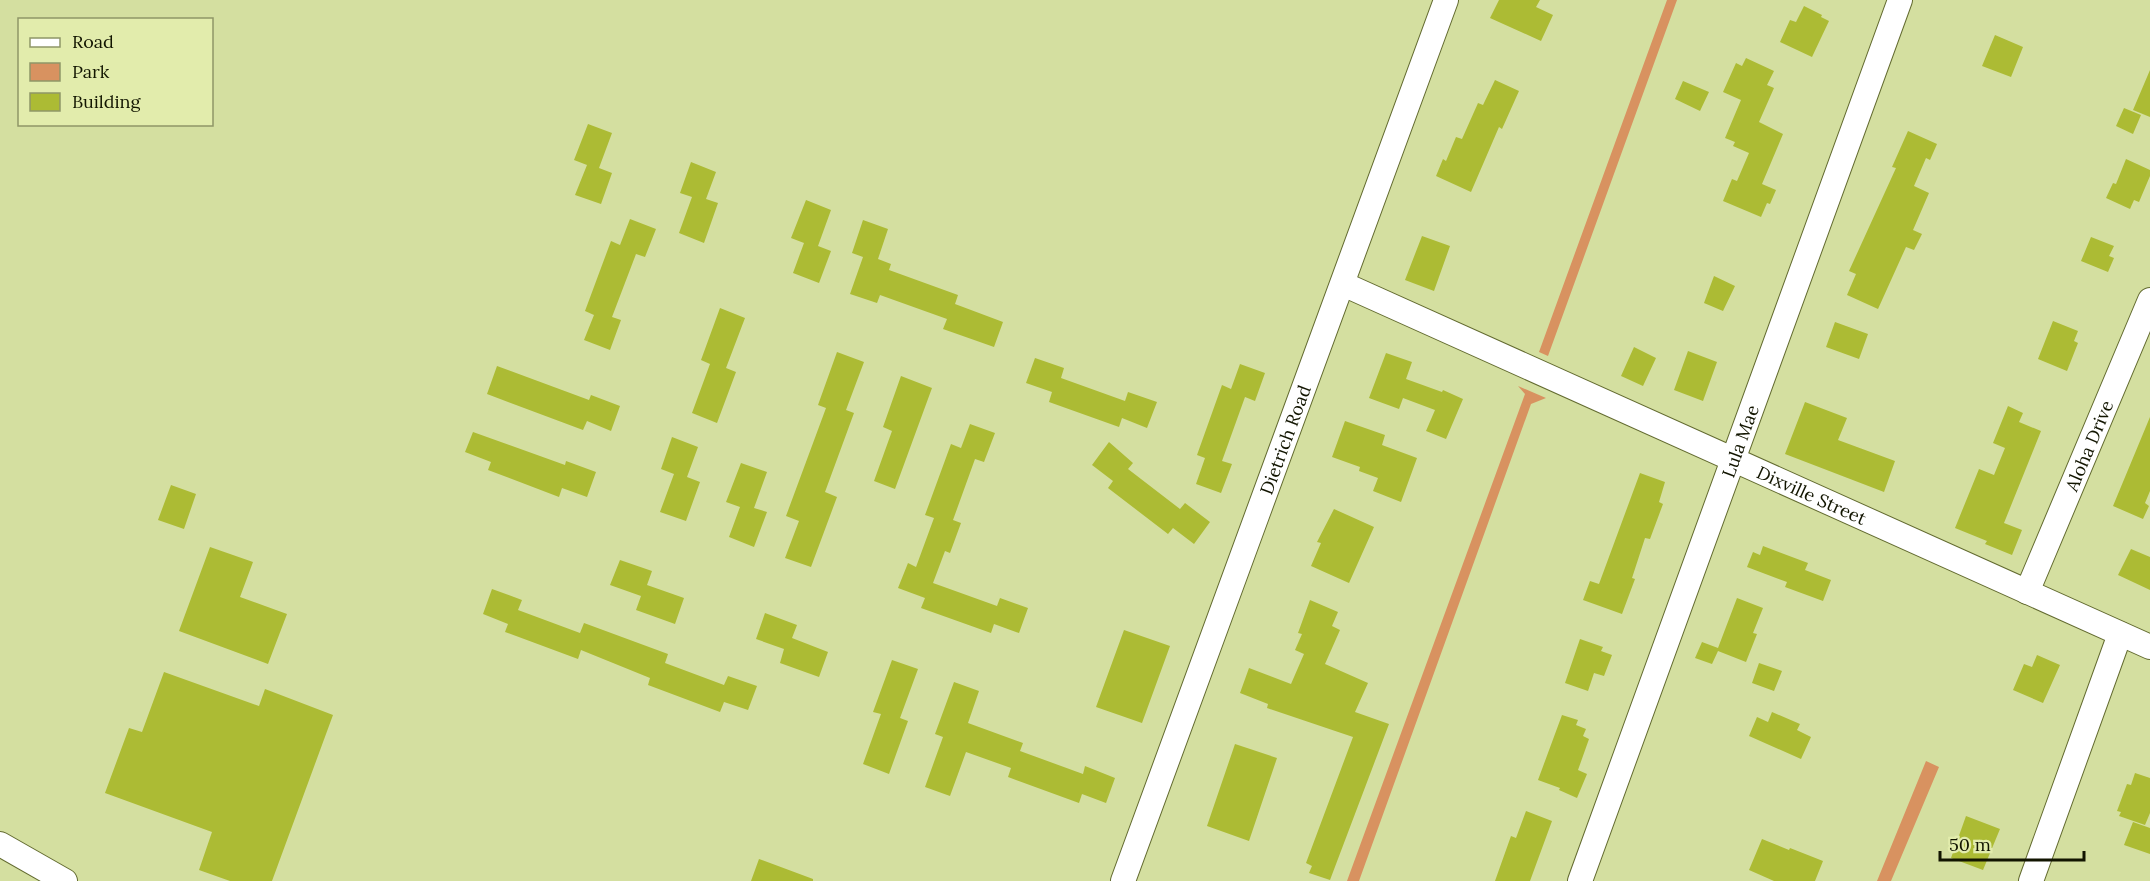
<svg xmlns="http://www.w3.org/2000/svg" width="2150" height="881" font-family="Lora,serif">
	<style>
		.green { fill: #d89260 }
		.building { fill: #acbb34 }
		.lines { fill: none; stroke-linecap: round; stroke-linejoin: round }
		.minor-casing { stroke: #636b30; stroke-width: 26 }
		.minor { stroke: #fff; stroke-width: 24 }
		.labels { text-anchor: middle; dominant-baseline: central; stroke-width: 6; stroke-linejoin: round; paint-order: stroke }
		.street-label { font-size: 18px; fill: #121500; stroke: #e2ecac }
	</style>
	<rect width="100%" height="100%" fill="#d4dfa0"/>
	<path class="green" d="M1667,0H1677L1548,356L1539,352Z
		M1518,386L1546,398L1531,404L1359,881H1347L1525,394Z
		M1926,761L1939,767L1891,881H1877Z"/>
	<path class="building" d="M1499,0H1540L1536,7L1553,15L1541,41L1490,18Z
		M1804,6L1822,15L1821,17L1829,21L1812,57L1780,42L1790,20L1796,22Z
		M1995,35L2023,47L2011,77L1982,66Z
		M1746,58L1774,71L1767,85L1774,88L1759,122L1783,134L1762,184L1776,190L1770,204L1767,203L1761,217L1723,201L1732,179L1737,181L1749,153L1733,146L1735,142L1725,138L1741,100L1723,92L1736,63L1742,66Z
		M2150,70V117L2133,110Z
		M1495,80L1519,91L1502,129L1499,127L1471,192L1436,176L1443,159L1446,161L1456,137L1462,139L1478,103L1483,105Z
		M1683,81L1709,92L1700,111L1675,99Z
		M2124,108L2141,115L2133,134L2116,126Z
		M588,124L612,133L599,168L612,173L601,204L575,195L587,165L574,160Z
		M1908,131L1937,144L1930,160L1926,158L1914,186L1929,193L1913,230L1922,234L1914,250L1906,247L1878,309L1847,295L1856,274L1849,271L1896,168L1892,167Z
		M2126,159L2150,170V176L2139,202L2134,200L2130,209L2106,198L2113,183L2116,184Z
		M691,162L716,172L706,199L718,203L704,243L679,233L692,197L680,193Z
		M806,200L831,210L818,246L831,251L819,283L793,273L804,243L791,238Z
		M630,219L656,229L645,257L636,254L612,317L621,320L610,350L584,340L594,315L585,311L611,241L620,245Z
		M863,220L888,229L878,259L891,264L889,270L958,295L955,304L1003,322L994,347L943,329L947,319L880,295L877,303L850,294L863,257L852,253Z
		M1422,236L1450,246L1434,291L1405,280Z
		M2091,237L2114,246L2109,256L2114,258L2108,272L2081,261Z
		M1714,276L1735,286L1723,311L1704,303Z
		M720,308L745,318L726,368L736,372L717,423L692,413L710,364L701,360Z
		M2053,321L2078,331L2074,341L2078,343L2067,371L2038,359Z
		M1835,322L1868,334L1859,359L1826,347Z
		M1634,347L1656,358L1643,386L1621,376Z
		M1688,351L1717,362L1703,401L1674,390Z
		M837,352L864,362L846,410L854,413L825,492L837,497L811,567L785,558L799,521L786,516L826,408L818,405Z
		M1386,353L1412,362L1406,379L1442,392L1443,390L1463,399L1446,439L1426,431L1435,410L1403,398L1399,409L1369,398Z
		M1035,358L1064,368L1061,378L1125,401L1128,392L1157,402L1147,428L1122,418L1119,427L1049,402L1052,392L1026,383Z
		M1240,364L1265,373L1255,401L1245,397L1222,461L1232,464L1221,493L1196,484L1205,458L1197,455L1222,385L1231,389Z
		M497,366L589,400L591,395L620,406L611,431L587,421L583,430L487,394Z
		M901,376L932,388L895,489L874,481L892,431L883,427Z
		M1805,402L1847,418L1838,440L1895,461L1884,492L1785,454Z
		M2008,406L2023,413L2019,422L2041,431L2004,523L2022,530L2012,555L1985,544L1987,541L1955,528L1979,469L1994,475L2005,448L1993,443Z
		M2150,417V491L2145,503L2149,506L2143,519L2113,506Z
		M1345,421L1385,435L1382,445L1417,458L1401,502L1373,491L1378,478L1359,471L1360,467L1332,457Z
		M970,424L995,433L984,462L975,459L953,520L961,523L950,553L945,551L933,583L997,606L1000,598L1028,608L1019,633L994,624L991,633L921,608L925,598L898,588L908,563L916,567L934,518L925,515L951,444L961,448Z
		M473,432L565,465L566,461L596,472L587,497L562,488L559,497L488,470L491,462L465,452Z
		M672,437L698,447L687,477L700,482L686,521L660,512L674,474L661,469Z
		M1109,442L1133,463L1128,469L1180,509L1185,503L1210,522L1194,544L1173,528L1168,534L1108,488L1113,481L1092,465Z
		M741,463L767,472L754,508L767,512L754,547L729,537L740,507L726,502Z
		M1640,473L1665,482L1659,502L1663,504L1650,539L1645,538L1632,578L1635,579L1622,614L1583,600L1590,581L1599,584Z
		M171,485L196,494L184,529L158,520Z
		M1334,509L1374,527L1349,583L1311,566L1321,543L1317,542Z
		M1763,546L1808,563L1805,570L1831,580L1823,601L1785,587L1787,582L1747,567L1753,552L1760,555Z
		M210,547L253,562L240,597L287,614L268,664L179,631Z
		M2131,549L2150,557V590L2118,575Z
		M620,560L652,571L647,585L684,598L675,624L636,610L641,596L610,585Z
		M492,589L522,600L518,610L580,633L584,623L668,654L665,663L724,685L728,676L757,686L748,710L724,702L720,712L648,685L650,678L581,650L578,659L505,632L508,624L483,614Z
		M1737,598L1763,608L1753,633L1757,634L1746,662L1718,651L1712,664L1695,658L1702,642L1718,648Z
		M1310,600L1338,612L1332,626L1340,630L1325,664L1368,683L1355,712L1389,724L1330,880L1309,873L1312,866L1306,863L1353,737L1267,708L1268,704L1240,693L1249,668L1291,684L1304,654L1295,650L1302,634L1298,633Z
		M765,613L797,625L792,638L828,652L819,677L780,663L784,649L756,639Z
		M1124,630L1170,646L1142,723L1096,707Z
		M1580,639L1603,647L1601,651L1612,655L1604,676L1594,673L1588,691L1565,683Z
		M2037,655L2060,665L2043,703L2013,690L2024,664L2032,667Z
		M892,660L918,669L900,718L908,721L889,774L863,764L881,714L873,712Z
		M1759,663L1782,671L1774,691L1752,683Z
		M164,672L259,706L265,689L333,715L272,881H230L199,870L212,832L105,793L129,728L142,732Z
		M954,682L979,691L968,723L1023,743L1020,751L1083,774L1085,766L1115,778L1106,803L1082,794L1079,803L1008,777L1011,768L966,752L950,796L925,787L943,737L935,734Z
		M1772,712L1800,724L1797,730L1811,737L1801,759L1749,736L1757,717L1768,722Z
		M1562,715L1578,720L1576,725L1586,729L1583,736L1589,739L1578,770L1587,774L1577,798L1559,790L1560,788L1538,780Z
		M1235,744L1277,758L1249,841L1207,826Z
		M2135,773L2150,778V813L2145,825L2119,816L2121,812L2117,811L2127,784L2131,785Z
		M1526,811L1552,821L1530,881H1495L1511,836L1516,838Z
		M1966,816L2000,829L1983,870L1951,858Z
		M2133,822L2150,828V854L2124,845Z
		M1762,839L1789,850L1790,848L1823,861L1815,881H1774L1749,870Z
		M759,859L813,879V881H751Z"/>
	<g class="lines">
		<defs>
			<g id="minor">
				<path id="s1" d="M1343,284L2150,647"/>
				<path id="s2" d="M2027,592L2150,300"/>
				<path d="M0,844L65,881"/>
				<path id="s3" d="M1123,881L1446,0"/>
				<path id="s4" d="M1580,881L1900,0"/>
				<path d="M2031,881L2120,634"/>
			</g>
		</defs>
		<use href="#minor" class="minor-casing"/>
		<use href="#minor" class="minor"/>
	</g>
	<g class="labels">
		<g class="street-label">
			<text stroke="none"><textPath href="#s4" startOffset="468">Lula Mae</textPath></text>
			<text stroke="none"><textPath href="#s3" startOffset="470">Dietrich Road</textPath></text>
			<text stroke="none"><textPath href="#s2" startOffset="159">Aloha Drive</textPath></text>
			<text stroke="none"><textPath href="#s1" startOffset="514">Dixville Street</textPath></text>
		</g>
	</g>
	<rect x="18" y="18" width="195" height="108" fill="#e2ecac" stroke="#8f9667" stroke-width="1.5"/>
	<rect x="30" y="38" width="30" height="9" fill="#ffffff" stroke="#8f9667" stroke-width="1.5"/>
	<text x="72" y="48" font-size="18" fill="#121500">Road</text>
	<rect x="30" y="63" width="30" height="18" fill="#d89260" stroke="#8f9667" stroke-width="1.5"/>
	<text x="72" y="78" font-size="18" fill="#121500">Park</text>
	<rect x="30" y="93" width="30" height="18" fill="#acbb34" stroke="#8f9667" stroke-width="1.5"/>
	<text x="72" y="108" font-size="18" fill="#121500">Building</text>
	<path d="M1940 851v9h144v-9" fill="none" stroke="#121500" stroke-width="3"/>
	<text x="1949" y="851" font-size="18" fill="#121500" stroke="#e2ecac" stroke-width="4.5" paint-order="stroke">50 m</text>
</svg>
